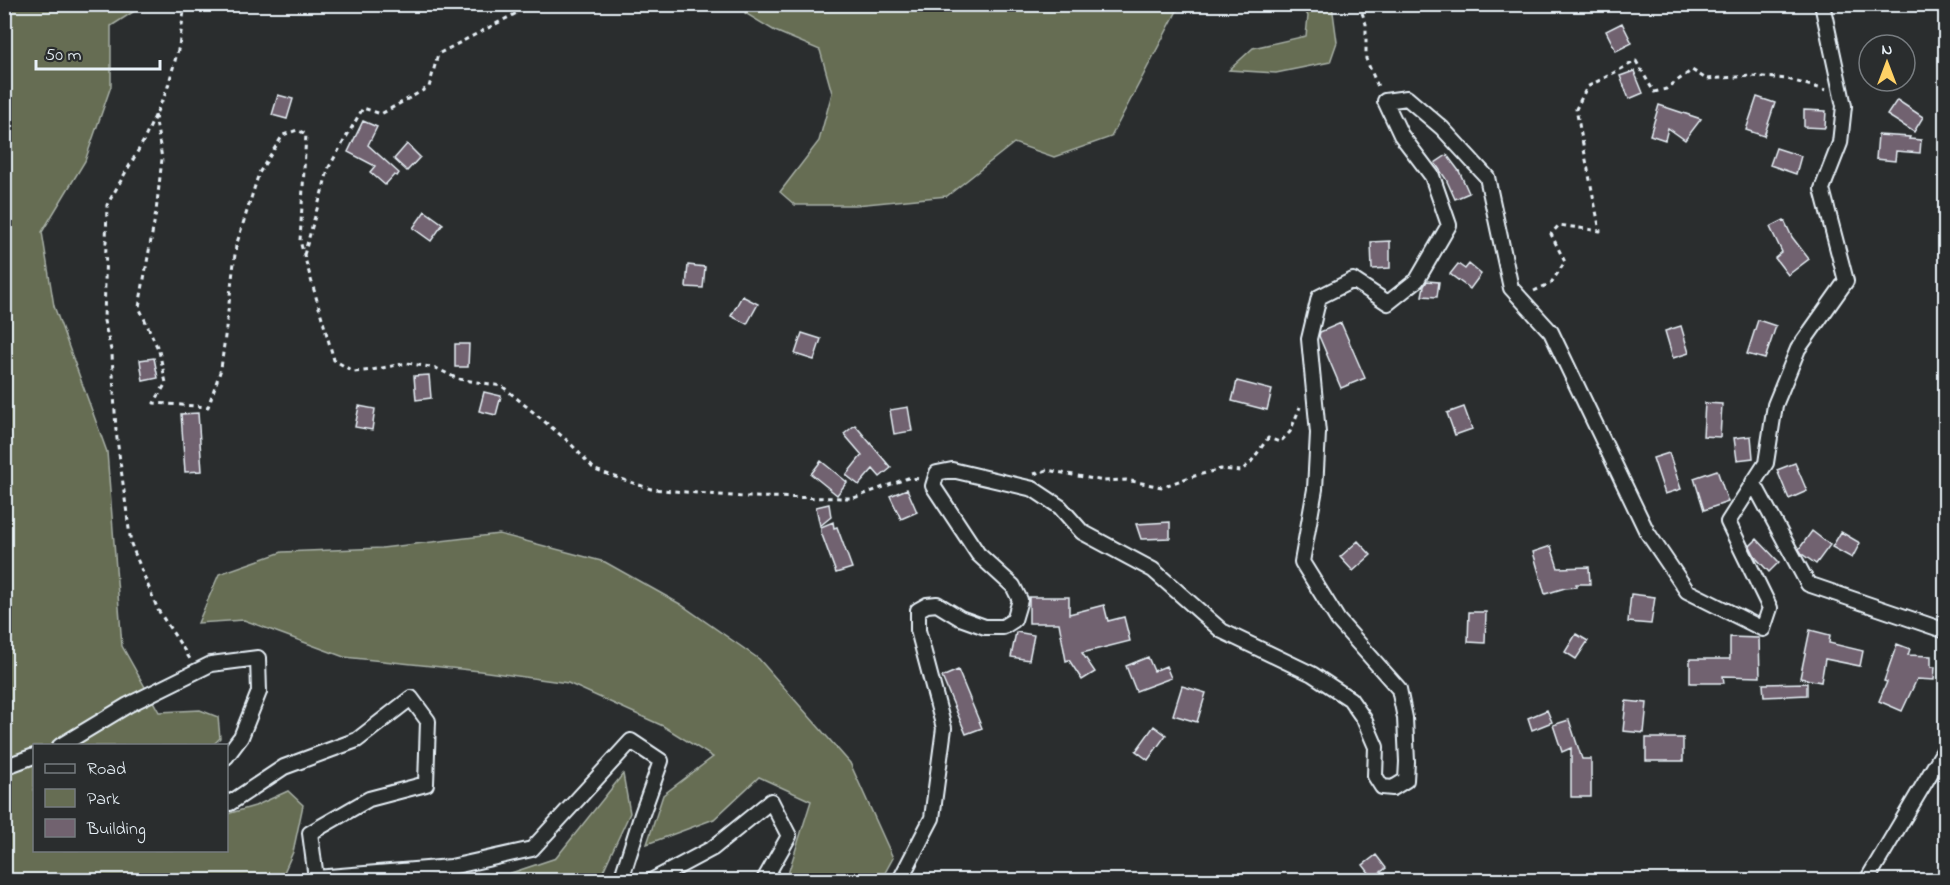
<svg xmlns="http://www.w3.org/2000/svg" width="1950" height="885" font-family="'Indie Flower',sans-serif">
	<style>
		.green { fill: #666d53; stroke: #a7afa6; stroke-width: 1.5 }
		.building { fill: #71626f; stroke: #e8f1f8; stroke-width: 1.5 }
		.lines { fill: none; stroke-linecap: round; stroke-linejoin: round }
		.minor-casing { stroke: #e8f1f8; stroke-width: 18 }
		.path { stroke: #e8f1f8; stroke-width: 3; stroke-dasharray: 4.5 4.5; stroke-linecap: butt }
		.minor { stroke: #2a2d2e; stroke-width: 14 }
	</style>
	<rect width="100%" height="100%" fill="#2a2d2e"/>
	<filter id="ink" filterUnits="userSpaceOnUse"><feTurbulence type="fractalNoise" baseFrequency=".0167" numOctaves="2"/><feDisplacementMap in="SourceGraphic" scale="12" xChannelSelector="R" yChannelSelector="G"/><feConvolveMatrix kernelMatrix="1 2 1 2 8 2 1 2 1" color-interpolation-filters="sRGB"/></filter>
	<g filter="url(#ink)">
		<path class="green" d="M748,4H1180V5L1111,137L1054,157L1014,143L947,196L856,205H795L780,192L819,141L832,93L820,50L775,31L745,13Z
			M5,5H144L111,26V86L85,161L42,232L54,306L107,452L122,646L159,712L200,710L218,717L220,738L212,746H34V850H226L227,814L255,806L288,791L303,805L293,852L281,879L284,880H5Z
			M1302,5H1332L1337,42L1330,62L1276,73L1229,70L1253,48L1306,36L1308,16Z
			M499,534L605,562L680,604L759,659L850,763L893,858L881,880H783L788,874L811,801L759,777L714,819L647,844L663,795L713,757L663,726L568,683L480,671L344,657L244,620L198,623L219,574L282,552L382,548Z
			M623,774L630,813L599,880H445L508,874L556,858Z"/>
		<path class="building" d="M1622,23L1632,43L1616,51L1606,31Z
			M1634,71L1643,93L1629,99L1620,76Z
			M278,95L293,99L287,119L272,115Z
			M1757,97L1775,103L1764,136L1746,130Z
			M1897,100L1923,117L1914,132L1887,115Z
			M1659,105L1701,119L1685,140L1668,128L1665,140L1650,135Z
			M1804,110L1826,111L1825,128L1804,127Z
			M363,121L377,127L368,145L399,173L397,176L394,175L385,185L370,172L375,166L348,152Z
			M1878,135L1910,137L1909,139L1921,140L1920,153L1896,151L1895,161L1876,159Z
			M407,144L420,157L407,171L394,159Z
			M1776,148L1801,156L1796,174L1770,165Z
			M1447,155L1459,171L1469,193L1455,199L1446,179L1435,163Z
			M425,211L443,224L431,241L413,228Z
			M1784,220L1792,237L1809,259L1788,275L1775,258L1782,252L1770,227Z
			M1390,241V268L1372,269L1371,242Z
			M1458,264L1465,269L1469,264L1481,274L1470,289L1450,274Z
			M688,265L705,267L703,288L686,287Z
			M1427,281L1439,282L1437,297L1422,296L1424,286Z
			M742,296L758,304L747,324L731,316Z
			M1758,320L1776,326L1765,359L1747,354Z
			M1341,323L1365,378L1341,388L1319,336L1320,332Z
			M1681,326L1689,353L1673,358L1665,331Z
			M802,333L821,339L814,360L795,354Z
			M455,344H469L468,367H455Z
			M154,358L158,378L143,381L140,360Z
			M429,375L431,398L416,400L414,376Z
			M1237,381L1272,390L1267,410L1232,401Z
			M484,392L501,396L496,415L479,411Z
			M1705,403L1722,404L1720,437L1703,436Z
			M359,406L375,409L372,430L355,427Z
			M908,407L912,431L894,434L890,410Z
			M1464,407L1472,429L1455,435L1447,413Z
			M198,413L202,471L185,472L181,414Z
			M855,425L891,468L880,477L873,469L859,485L846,475L862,455L844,434Z
			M1751,436L1753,458L1737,460L1734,438Z
			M1669,453L1681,489L1665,494L1653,458Z
			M821,461L847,482L837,495L811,474Z
			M1795,463L1807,491L1789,499L1777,470Z
			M1717,470L1728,502L1704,510L1694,478Z
			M907,489L917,512L901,519L890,496Z
			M829,504L831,517L820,526L816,507Z
			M833,522L834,528L837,527L852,568L836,573L821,532V527Z
			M1170,522V538L1143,539H1141L1136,524Z
			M1812,531L1830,545L1816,564L1802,554L1799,549Z
			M1841,532L1860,543L1852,558L1832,547Z
			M1757,539L1779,562L1769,572L1756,558L1750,546Z
			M1358,541L1371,555L1353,571L1340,557Z
			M1551,546L1558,568L1589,567L1590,584H1576V587L1565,588L1545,594L1533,552Z
			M1631,594L1655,597L1651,624L1628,622Z
			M1029,597H1069V614L1104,605L1108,621L1124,617L1130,641L1082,653L1095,672L1082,680L1069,660L1066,661L1059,623H1029Z
			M1469,612H1486L1485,643L1468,642Z
			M1810,630L1830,635L1829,643L1863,651L1860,666L1825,659L1821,682L1800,678Z
			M1016,632L1034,635L1029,660L1011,657Z
			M1576,634L1588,641L1576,659L1565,652Z
			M1730,637L1759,638L1760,677L1723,676L1724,683H1690V659H1730Z
			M1897,644L1910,649L1908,655L1931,656V667H1935L1934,680L1917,679L1902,711L1879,701L1887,682L1884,681Z
			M1148,657L1154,671L1166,666L1171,678L1136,691L1126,666Z
			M958,670L982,728L966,734L942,677Z
			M1807,683V695L1764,697L1763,684Z
			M1182,686L1206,693L1197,722L1173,715Z
			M1626,701L1647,703L1644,733L1623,731Z
			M1547,710L1552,722L1532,730L1528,718Z
			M1569,720L1582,759H1591V797H1571V748L1562,752L1553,725Z
			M1154,726L1166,735L1148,760L1136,751Z
			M1646,738H1683V761H1646Z
			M1376,855L1386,868L1373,878L1363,865Z"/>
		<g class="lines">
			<defs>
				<path id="minor" d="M1753,482L1808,584L1946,631
					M60,746L128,705L211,664L258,658L259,692L241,737L226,757
					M4,767L34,756
					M226,801L230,803L284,767L357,740L411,698L428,721L426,784L369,799L310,833L316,878L451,867L532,849L631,741L661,761L642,814L621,880
					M653,880L713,848L771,801L789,836L764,880
					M900,880L932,818L944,728L918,630V610L927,605L937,604L960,618L985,627H1003L1014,620L1020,600L1013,586L978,554L933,486L937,473L952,470L1033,489L1060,507L1082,532L1153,570L1222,631L1312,674L1350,699L1364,719L1376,747L1375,776L1382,787L1393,788L1406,780L1407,762L1405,718L1399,689L1338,620L1302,562L1315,489L1318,433L1309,339L1319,297L1353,280L1388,303L1417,280L1449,225L1432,176L1401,135L1385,101L1407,98L1442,128L1487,177L1511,288L1551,332L1647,532L1687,591L1763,629L1770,608L1728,522L1766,463L1775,405L1798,349L1846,281L1822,189L1840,143L1844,106L1822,4
					M1867,880L1946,747"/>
			</defs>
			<use href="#minor" class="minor-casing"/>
			<path class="path" d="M185,4L179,46L167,90L143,142L107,205L104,321L112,354L116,431L131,544L158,610L190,659
				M1359,4L1366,24V59L1379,89
				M155,115L162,159L156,212L139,307L159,351L166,383L154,403L208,407L221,369L236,246L259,173L283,135L297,130L306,134L300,241L334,360L354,372L372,370L407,363L436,368L458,379L502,386L569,442L595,470L651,489L743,497L854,498L908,478L921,479
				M304,255L329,167L363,108L381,114L429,87L438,54L534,4
				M1534,291L1551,283L1565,262L1551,234L1559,225L1600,231L1576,109L1587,87L1636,61L1654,92L1666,89L1692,70L1706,79L1752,76L1787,79L1826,90
				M1034,474L1047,470L1104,481L1126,480L1162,487L1187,478L1221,469L1241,471L1251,462L1268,438L1280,442L1290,432L1300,407"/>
			<use href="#minor" class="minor"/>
		</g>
	</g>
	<rect width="1950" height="885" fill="none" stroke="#2a2d2e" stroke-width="24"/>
	<rect x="12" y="12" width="1926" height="861" fill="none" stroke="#e8f1f8" stroke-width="2" filter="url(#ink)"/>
	<rect x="33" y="744" width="195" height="108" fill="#2a2d2e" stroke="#767b7f" stroke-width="1.5"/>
	<rect x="45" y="764" width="30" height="9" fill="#2a2d2e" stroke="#767b7f" stroke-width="1.5"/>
	<text x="87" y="774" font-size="18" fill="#e8f1f8">Road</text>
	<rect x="45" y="789" width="30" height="18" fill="#666d53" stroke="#767b7f" stroke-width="1.5"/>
	<text x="87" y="804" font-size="18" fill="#e8f1f8">Park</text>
	<rect x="45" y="819" width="30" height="18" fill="#71626f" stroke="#767b7f" stroke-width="1.5"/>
	<text x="87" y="834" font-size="18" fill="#e8f1f8">Building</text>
	<g transform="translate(1887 63)"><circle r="28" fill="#2a2d2e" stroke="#767b7f" stroke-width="1.5"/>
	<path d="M0-4.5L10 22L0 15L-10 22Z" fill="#ffd166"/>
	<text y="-9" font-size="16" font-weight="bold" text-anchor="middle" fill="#e8f1f8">N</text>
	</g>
	<path d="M36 60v9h124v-9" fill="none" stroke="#e8f1f8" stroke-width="3"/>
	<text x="45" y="60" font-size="18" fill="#e8f1f8" stroke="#2a2d2e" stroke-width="4.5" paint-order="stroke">50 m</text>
</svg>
